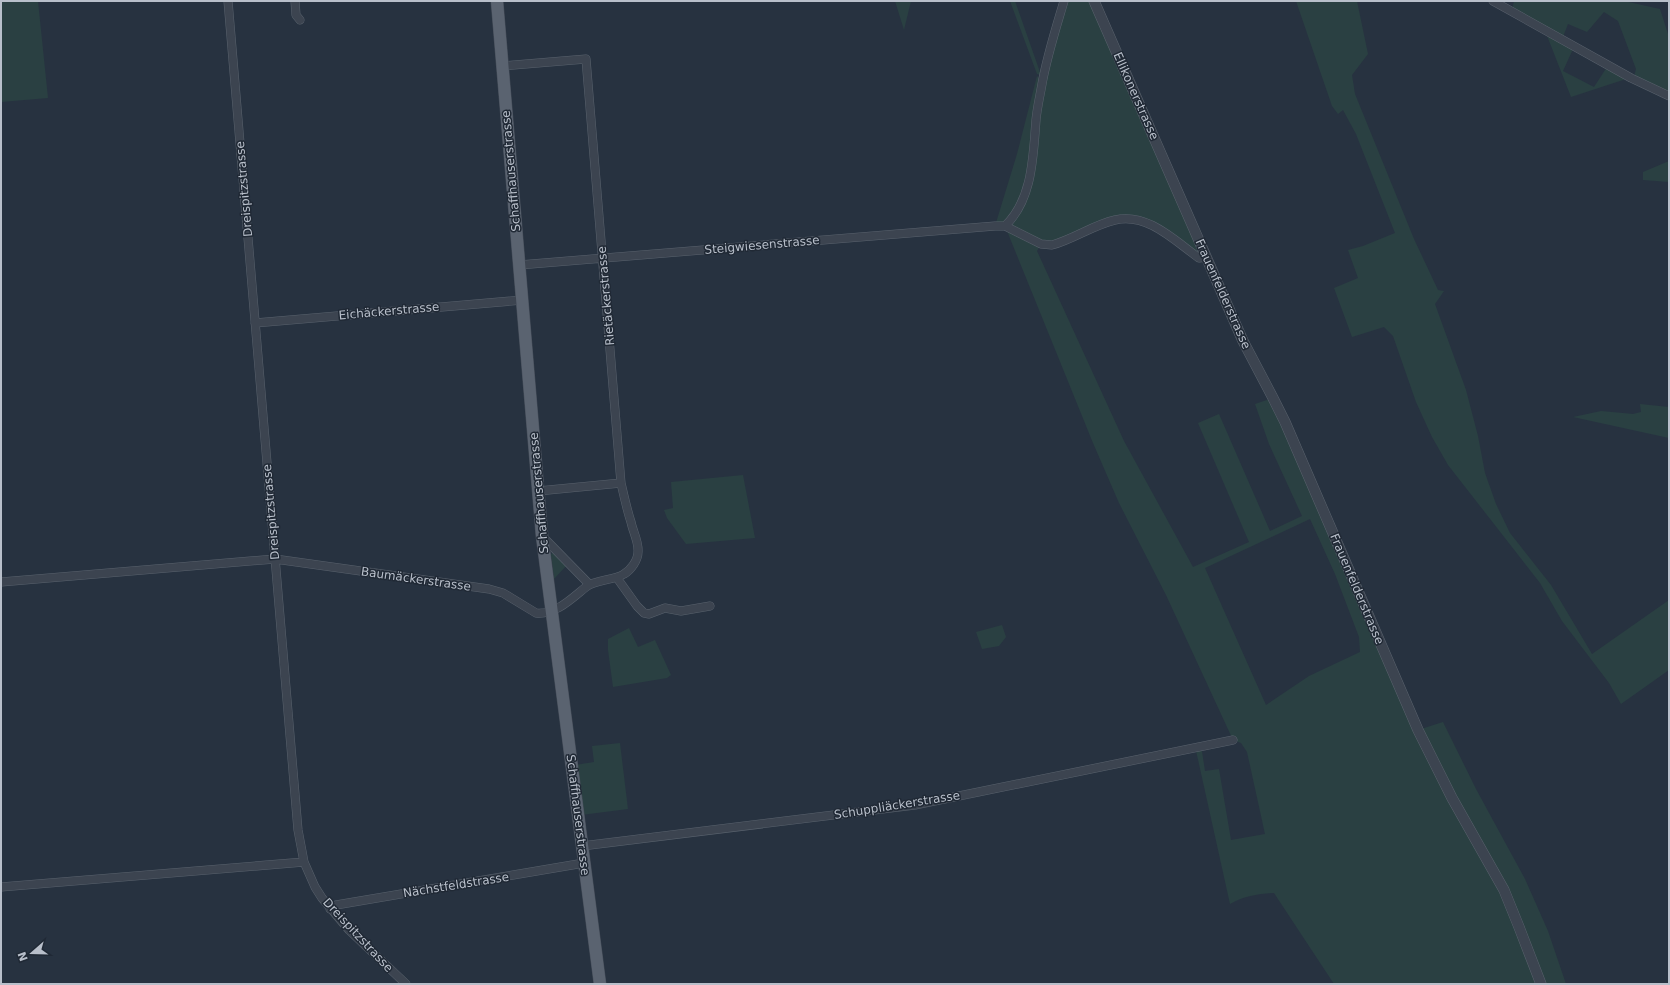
<svg xmlns="http://www.w3.org/2000/svg" width="1670" height="985" font-family="'DejaVu Sans',sans-serif">
	<style>
		.green { fill: #2a4042; fill-rule: evenodd }
		.lines { fill: none; stroke-linecap: round; stroke-linejoin: round }
		.minor-casing { stroke: #59626d; stroke-width: 9 }
		.tertiary-casing { stroke: #59626d; stroke-width: 11 }
		.primary-casing { stroke: #454d59; stroke-width: 13 }
		.minor { stroke: #3c4450; stroke-width: 8 }
		.tertiary { stroke: #3c4450; stroke-width: 10 }
		.primary { stroke: #5a6370; stroke-width: 12 }
		.labels { text-anchor: middle; dominant-baseline: central; stroke-width: 3; stroke-linejoin: round; paint-order: stroke }
		.street-label { font-size: 12px; fill: #b8bfca; stroke: #202935 }
	</style>
	<rect width="100%" height="100%" fill="#273240"/>
	<path class="green" d="M1,1H38L48,98L1,102Z
		M895,1H911L904,30Z
		M1010,1H1015L1041,75L1037,74Z
		M1064,1H1094L1206,257L1165,234L1131,218L1041,244L1037,251L1124,441L1193,567L1249,542L1198,423L1219,414L1270,531L1302,516L1269,444L1255,404L1273,398L1418,730L1443,722L1476,789L1525,879L1548,931L1566,984H1334L1274,893C1257,894 1245,896 1230,904L1195,746L1201,745L1205,771L1219,769L1231,840L1265,834L1247,752L1241,743L1233,740L1166,595L1119,503L1093,443L1005,226H995L1017,154L1037,76L1042,81ZM1310,519L1335,574L1359,637L1360,652L1309,676L1266,705L1205,568Z
		M1296,1H1357L1368,54L1352,75L1355,94L1414,239L1438,290L1444,291L1435,304L1466,390L1478,436L1485,473L1496,504L1510,533L1551,585L1592,654L1669,600V670L1621,704L1609,683L1562,621L1540,583L1448,465L1432,437L1416,402L1393,336L1384,327L1352,337L1334,288L1358,278L1348,250L1363,246L1395,233L1356,134L1343,110L1338,114L1332,106Z
		M1514,1H1624L1660,9L1669,37V94L1634,77L1636,69L1618,21L1604,12L1587,32L1568,24L1561,42L1573,49L1563,71L1594,87L1607,67L1626,79L1571,97L1544,28L1512,10Z
		M1669,161V182L1643,180V172Z
		M1640,404L1669,407V438L1573,417L1601,411L1633,414L1641,412Z
		M743,475L755,538L686,544L667,518L664,510L673,508L671,482Z
		M553,553L567,565L554,579L551,554Z
		M1002,625L1006,637L999,646L982,649L976,632Z
		M629,628L638,647L655,640L671,675L667,678L613,687L608,650V639Z
		M620,743L628,809L581,815L575,765L594,762L592,746Z"/>
	<g class="lines">
		<defs>
			<path id="minor" d="M228,1L298,830L304,862L315,887L322,898L349,930L406,984
				M295,1L296,15L300,20
				M1493,1L1631,78L1669,96
				M1005,226C1033,199 1033,156 1036,120C1037,108 1040,96 1042,84C1047,56 1056,28 1064,1
				M519,265L995,226H1005L1041,244L1052,245C1074,239 1093,225 1115,220C1147,212 1175,241 1199,258L1206,257
				M255,323L523,300
				M538,491L621,483
				M542,536L589,584
				M617,578L637,606L644,613L649,614L665,608L681,611L710,606
				M1,582L275,559L489,589L503,593L536,613C556,615 572,598 586,587C596,579 613,581 624,574C631,570 638,560 638,552C639,542 633,532 631,522C627,510 624,496 621,483L586,59L502,66
				M582,846L915,805L1233,740
				M1,887L304,862
				M330,909L336,905L584,863"/>
			<path id="tertiary" d="M1094,1L1243,341L1273,398L1285,422L1418,730L1452,798L1504,890L1519,927L1541,984"/>
			<path id="primary" d="M497,1L542,536L600,984"/>
		</defs>
		<use href="#minor" class="minor-casing"/>
		<use href="#tertiary" class="tertiary-casing"/>
		<use href="#primary" class="primary-casing"/>
		<use href="#minor" class="minor"/>
		<use href="#tertiary" class="tertiary"/>
		<use href="#primary" class="primary"/>
	</g>
	<g class="labels">
		<g class="street-label">
			<text transform="translate(1136 96) rotate(66)">Ellikonerstrasse</text>
			<text transform="translate(511 171) rotate(-95)">Schaffhauserstrasse</text>
			<text transform="translate(244 189) rotate(-95)">Dreispitzstrasse</text>
			<text transform="translate(762 245) rotate(-5)">Steigwiesenstrasse</text>
			<text transform="translate(1223 294) rotate(66)">Frauenfelderstrasse</text>
			<text transform="translate(606 296) rotate(-95)">Rietäckerstrasse</text>
			<text transform="translate(389 311) rotate(-5)">Eichäckerstrasse</text>
			<text transform="translate(539 493) rotate(-95)">Schaffhauserstrasse</text>
			<text transform="translate(271 512) rotate(-95)">Dreispitzstrasse</text>
			<text transform="translate(416 579) rotate(8)">Baumäckerstrasse</text>
			<text transform="translate(1357 589) rotate(67)">Frauenfelderstrasse</text>
			<text transform="translate(897 805) rotate(-9)">Schuppliäckerstrasse</text>
			<text transform="translate(578 815) rotate(83)">Schaffhauserstrasse</text>
			<text transform="translate(456 885) rotate(-9)">Nächstfeldstrasse</text>
			<text transform="translate(358 935) rotate(47)">Dreispitzstrasse</text>
		</g>
	</g>
	<rect width="1670" height="985" fill="none" stroke="#b8bfca" stroke-width="4"/>
	<g transform="translate(32 953) rotate(250)" stroke="#202935" stroke-width="3" paint-order="stroke">
	<path d="M0-3L7 15L0 10L-7 15Z" fill="#b8bfca"/>
	<text y="-6" font-size="11" font-weight="bold" text-anchor="middle" fill="#b8bfca">N</text>
	</g>
</svg>
